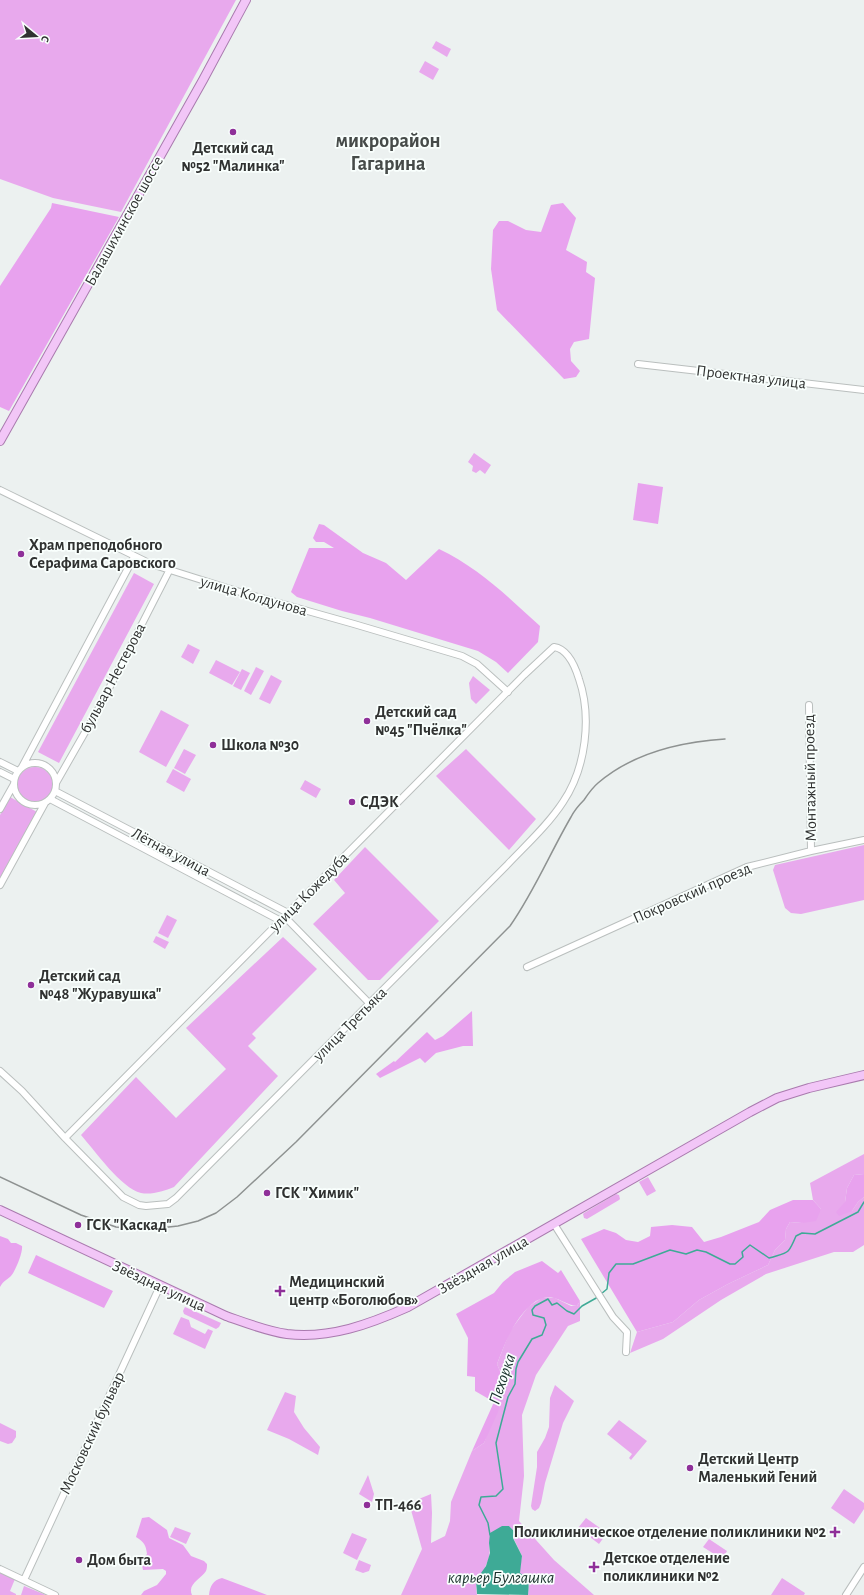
<svg xmlns="http://www.w3.org/2000/svg" width="864" height="1595" font-family="'Alegreya Sans',sans-serif">
	<style>
		.green { fill: #e8a9ed }
		.forest { fill: #e8a2ee }
		.water { fill: #3eaa96 }
		.lines { fill: none; stroke-linecap: round; stroke-linejoin: round }
		.stream { stroke: #3eaa96; stroke-width: 1.5 }
		.minor-casing { stroke: #babfbe; stroke-width: 8 }
		.major-casing { stroke: #a97aae; stroke-width: 10 }
		.minor { stroke: #fff; stroke-width: 6 }
		.major { stroke: #f2c6f7; stroke-width: 8 }
		.rail { stroke: #8e9291; stroke-width: 1.5 }
		.poi-dot { fill: #8f3099; stroke: #f9fffd; stroke-width: 1.5 }
		.labels { text-anchor: middle; dominant-baseline: central; stroke-width: 3.5; stroke-linejoin: round; paint-order: stroke }
		.poi-label { font-size: 16px; font-weight: bold; fill: #303231; stroke: #f9fffd; text-anchor: start }
		.street-label { font-size: 16px; fill: #303231; stroke: #f9fffd }
		.water-label { font-size: 17px; font-style: italic; fill: #1a322d; stroke: #f9fffd }
		.district-label { font-size: 20px; font-weight: bold; fill: #464b49; stroke: #f9fffd }
	</style>
	<rect width="100%" height="100%" fill="#ecf1f0"/>
	<path class="green" d="M0,0H236L121,212L53,198L0,179Z
		M436,41L451,49L447,57L432,48Z
		M425,61L439,69L433,80L419,72Z
		M474,453L491,465L485,474L480,470L476,473L472,471L473,466L468,462Z
		M134,573L154,584L59,763L38,752Z
		M188,644L200,650L193,664L181,657Z
		M216,660L240,672L232,685L209,673Z
		M256,667L264,671L251,695L244,691Z
		M242,669L250,673L241,690L233,686Z
		M271,675L282,681L270,704L259,699Z
		M473,676L490,690L476,704L471,699L469,683Z
		M161,710L189,725L166,767L139,752Z
		M184,749L196,755L185,774L174,768Z
		M466,749L536,819L509,850L436,776Z
		M17 785a18 18 0 1 1 36 0a18 18 0 1 1-36 0Z
		M173,769L191,779L184,792L166,782Z
		M305,780L321,789L316,798L300,789Z
		M10,797L37,812L0,879V815Z
		M864,845V900L801,914L791,913L785,908L773,870L775,865Z
		M365,847L439,921L380,980H368L313,924L345,893L334,880Z
		M167,915L177,920L168,938L158,933Z
		M156,936L169,942L165,949L153,942Z
		M283,937L317,969L252,1034L256,1038L248,1046L278,1076L174,1187C164,1191 152,1195 141,1193C121,1188 95,1151 81,1135L136,1077L176,1118L226,1069L186,1028Z
		M864,1154V1174L854,1175L847,1188L845,1202L852,1211L858,1202L864,1197V1245L853,1252H834L766,1274L721,1300L663,1339L630,1353L637,1332L673,1322L699,1300L728,1284L768,1265L775,1250L785,1240L786,1229L790,1222L802,1223L821,1209L813,1200L810,1183Z
		M648,1177L656,1191L647,1196L639,1182Z
		M616,1194L619,1195L620,1199L619,1200L587,1219L584,1218L583,1214L584,1213Z
		M543,1297L555,1298L571,1306H577L580,1301V1321L568,1326L536,1375L522,1415L524,1476L519,1521L554,1560L594,1595H528C529,1583 530,1580 519,1573L522,1556L513,1537L514,1531L509,1526H502L489,1543C490,1551 490,1558 486,1565C481,1579 474,1578 477,1595H401L422,1549L409,1503L431,1494L432,1513L431,1543L445,1536L450,1521L451,1502L472,1451L484,1443L505,1383L497,1364L510,1331L528,1307Z
		M185,1307L221,1323L219,1327L216,1329L184,1314L183,1311Z
		M181,1317L189,1320L191,1327L205,1334L208,1329L213,1331L205,1349L173,1334Z
		M555,1385L574,1401L563,1423L545,1483L541,1503L539,1508L535,1511L532,1509L531,1506L537,1467V1452L545,1438L549,1427L550,1398Z
		M285,1392L296,1396L294,1412L304,1428L320,1447L318,1455L289,1439L267,1430Z
		M619,1420L647,1441L631,1460L629,1458L632,1454L607,1434Z
		M0,1423L16,1431V1437L12,1443L8,1444L0,1441Z
		M368,1475L374,1494L372,1502L359,1494Z
		M844,1489L864,1503V1509L854,1524L831,1508Z
		M586,1518L607,1533L599,1544L578,1528Z
		M175,1527L191,1533L186,1544L170,1537Z
		M352,1533L367,1539L357,1560L343,1553Z
		M709,1539L727,1551L722,1559L703,1547Z
		M359,1560L371,1565L369,1571L363,1573L355,1570Z
		M0,1572L15,1579L10,1591L16,1594V1595H0Z
		M782,1578L805,1593L804,1595H771Z
		M24,1586L46,1595H21Z"/>
	<path class="forest" d="M52,203L119,217L9,411L0,407V286L51,208Z
		M563,203L576,218L566,250L587,262L586,272L595,278L589,339L574,342L570,349L571,361L580,371L576,377L564,379L497,310L491,269L493,230L499,221H508L526,230L541,232L551,205Z
		M638,483L663,487L658,524L633,520Z
		M319,524L324,525L363,553L386,563L406,580L439,549C479,568 508,597 540,626L538,642L508,673L496,662L478,651L370,618L342,611L297,597L291,592L309,548H334L324,542H316L313,538Z
		M472,1011L473,1046H463L436,1053L425,1063L420,1058L380,1078L376,1074L394,1061L395,1062L427,1032L435,1040L443,1036Z
		M864,1174V1197L858,1202L852,1211L839,1216L836,1212L845,1202L847,1188L854,1175Z
		M793,1200H813L821,1209L816,1221L802,1223L790,1222L786,1229L785,1240L775,1250L768,1265L728,1284L699,1300L673,1322L637,1332L581,1239L604,1229L616,1233L626,1240L638,1242L650,1236L651,1227L672,1225L692,1227L704,1242L721,1237L759,1222L770,1210Z
		M0,1236L8,1239L11,1243H16L22,1246C23,1252 16,1270 11,1276C6,1281 4,1280 0,1287Z
		M36,1255L113,1291L104,1308L28,1273Z
		M542,1261L558,1273L561,1270L580,1301L577,1306C566,1305 557,1296 545,1297C542,1298 539,1300 536,1301C515,1316 506,1341 497,1364L505,1383L498,1412L484,1443L472,1451L494,1402L475,1391V1377L467,1376L468,1338L456,1314L494,1293L503,1282L515,1272Z
		M149,1517L167,1530L169,1538L183,1545L191,1556L204,1561L207,1564C207,1566 207,1569 206,1571C201,1579 187,1584 192,1595H141L144,1591L157,1585L166,1574V1571L163,1569L143,1570C141,1563 142,1560 147,1554C146,1545 144,1542 136,1537L142,1518Z
		M222,1578L267,1595H209C210,1586 213,1580 222,1578Z"/>
	<path class="water" d="M502,1526H509L514,1531L513,1538L522,1556L520,1573C530,1580 529,1583 528,1595L477,1594L476,1580L486,1566L490,1553L489,1543L490,1533Z"/>
	<g class="lines">
		<path class="stream" d="M601,1294L607,1289L609,1273L616,1264H633L670,1250L686,1254L697,1250L706,1252L730,1264H735L743,1257L742,1252L750,1245L769,1258C789,1252 788,1255 796,1236L802,1233L815,1234L858,1212L864,1202
			M490,1535L488,1523L479,1505L481,1497L496,1496L503,1489L496,1443L508,1397L515,1384L516,1369L518,1362L532,1339L542,1335L546,1325L544,1318L533,1315L532,1310L535,1306L548,1299L552,1305L557,1303L567,1311L574,1314L582,1306L598,1297"/>
		<defs>
			<path id="minor" d="M638,364L864,390
				M0,490L151,564L240,592L354,624L462,656L477,664L508,692
				M809,705L811,851
				M0,762L18,771
				M14 784a21 21 0 1 1 42 0a21 21 0 1 1-42 0Z
				M22,767L134,557
				M0,772L14,779
				M56,783L100,706L169,571
				M55,791L288,913
				M50,799L281,921
				M0,809L14,784
				M0,885L45,803
				M285,917L370,1004
				M527,967L747,867L811,851L864,840
				M0,1071L22,1091L65,1138L123,1197L139,1205L146,1206L168,1204L176,1198L508,864C527,844 548,825 563,802C586,768 592,717 579,679C575,666 568,649 554,647L524,675L65,1138
				M554,1224L613,1317L627,1332L626,1352
				M0,1569L55,1595
				M24,1580L160,1286
				M846,1595L864,1567"/>
			<path id="major" d="M0,441L203,80L246,0
				M0,1210L226,1316C246,1323 266,1331 287,1334C330,1339 370,1324 408,1307L750,1112L777,1098L809,1088L864,1075"/>
		</defs>
		<use href="#minor" class="minor-casing"/>
		<use href="#major" class="major-casing"/>
		<use href="#minor" class="minor"/>
		<use href="#major" class="major"/>
		<path class="rail" d="M0,1177L81,1215L116,1227L141,1230L178,1226L198,1221L216,1213L237,1197L296,1142L510,926C534,892 550,853 571,817C574,811 579,805 584,800C588,794 592,788 598,783C633,753 679,742 725,739"/>
	</g>
	<g class="poi-dot">
		<circle cx="233" cy="132" r="4"/>
		<circle cx="21" cy="554" r="4"/>
		<circle cx="367" cy="721" r="4"/>
		<circle cx="213" cy="745" r="4"/>
		<circle cx="352" cy="802" r="4"/>
		<circle cx="31" cy="985" r="4"/>
		<circle cx="267" cy="1193" r="4"/>
		<circle cx="78" cy="1225" r="4"/>
		<path d="M278 1285h4v4h4v4h-4v4h-4v-4h-4v-4h4z"/>
		<circle cx="690" cy="1468" r="4"/>
		<circle cx="367" cy="1505" r="4"/>
		<path d="M833 1526h4v4h4v4h-4v4h-4v-4h-4v-4h4z"/>
		<circle cx="79" cy="1560" r="4"/>
		<path d="M592 1561h4v4h4v4h-4v4h-4v-4h-4v-4h4z"/>
	</g>
	<g class="labels">
		<g class="poi-label">
			<text x="233" y="148" text-anchor="middle">Детский сад<tspan x="233" dy="18">№52 "Малинка"</tspan></text>
			<text x="29" y="545">Храм преподобного<tspan x="29" dy="18">Серафима Саровского</tspan></text>
			<text x="375" y="712">Детский сад<tspan x="375" dy="18">№45 "Пчёлка"</tspan></text>
			<text x="221" y="745">Школа №30</text>
			<text x="360" y="802">СДЭК</text>
			<text x="39" y="976">Детский сад<tspan x="39" dy="18">№48 "Журавушка"</tspan></text>
			<text x="275" y="1193">ГСК "Химик"</text>
			<text x="86" y="1225">ГСК "Каскад"</text>
			<text x="289" y="1282">Медицинский<tspan x="289" dy="18">центр «Боголюбов»</tspan></text>
			<text x="698" y="1459">Детский Центр<tspan x="698" dy="18">Маленький Гений</tspan></text>
			<text x="375" y="1505">ТП-466</text>
			<text x="826" y="1532" text-anchor="end">Поликлиническое отделение поликлиники №2</text>
			<text x="603" y="1558">Детское отделение<tspan x="603" dy="18">поликлиники №2</tspan></text>
			<text x="87" y="1560">Дом быта</text>
		</g>
		<g class="street-label">
			<text transform="translate(124 221) rotate(-61)">Балашихинское шоссе</text>
			<text transform="translate(751 377) rotate(7)">Проектная улица</text>
			<text transform="translate(254 596) rotate(16)">улица Колдунова</text>
			<text transform="translate(113 678) rotate(-62)">бульвар Нестерова</text>
			<text transform="translate(810 778) rotate(-91)">Монтажный проезд</text>
			<text transform="translate(171 852) rotate(28)">Лётная улица</text>
			<text transform="translate(309 892) rotate(-45)">улица Кожедуба</text>
			<text transform="translate(692 893) rotate(-24)">Покровский проезд</text>
			<text transform="translate(350 1024) rotate(-45)">улица Третьяка</text>
			<text transform="translate(483 1265) rotate(-30)">Звёздная улица</text>
			<text transform="translate(159 1286) rotate(25)">Звёздная улица</text>
			<text transform="translate(92 1433) rotate(-65)">Московский бульвар</text>
		</g>
		<g class="water-label">
			<text transform="translate(502 1379) rotate(-71)">Пехорка</text>
			<text x="501" y="1577">карьер Булгашка</text>
		</g>
		<g class="district-label">
			<text x="388" y="141">микрорайон<tspan x="388" dy="23">Гагарина</tspan></text>
		</g>
	</g>
	<g transform="translate(36 36) rotate(108)" stroke="#f9fffd" stroke-width="3" paint-order="stroke">
	<path d="M0-3L7 15L0 10L-7 15Z" fill="#303231"/>
	<text y="-6" font-size="11" font-weight="bold" text-anchor="middle" fill="#303231">С</text>
	</g>
</svg>
